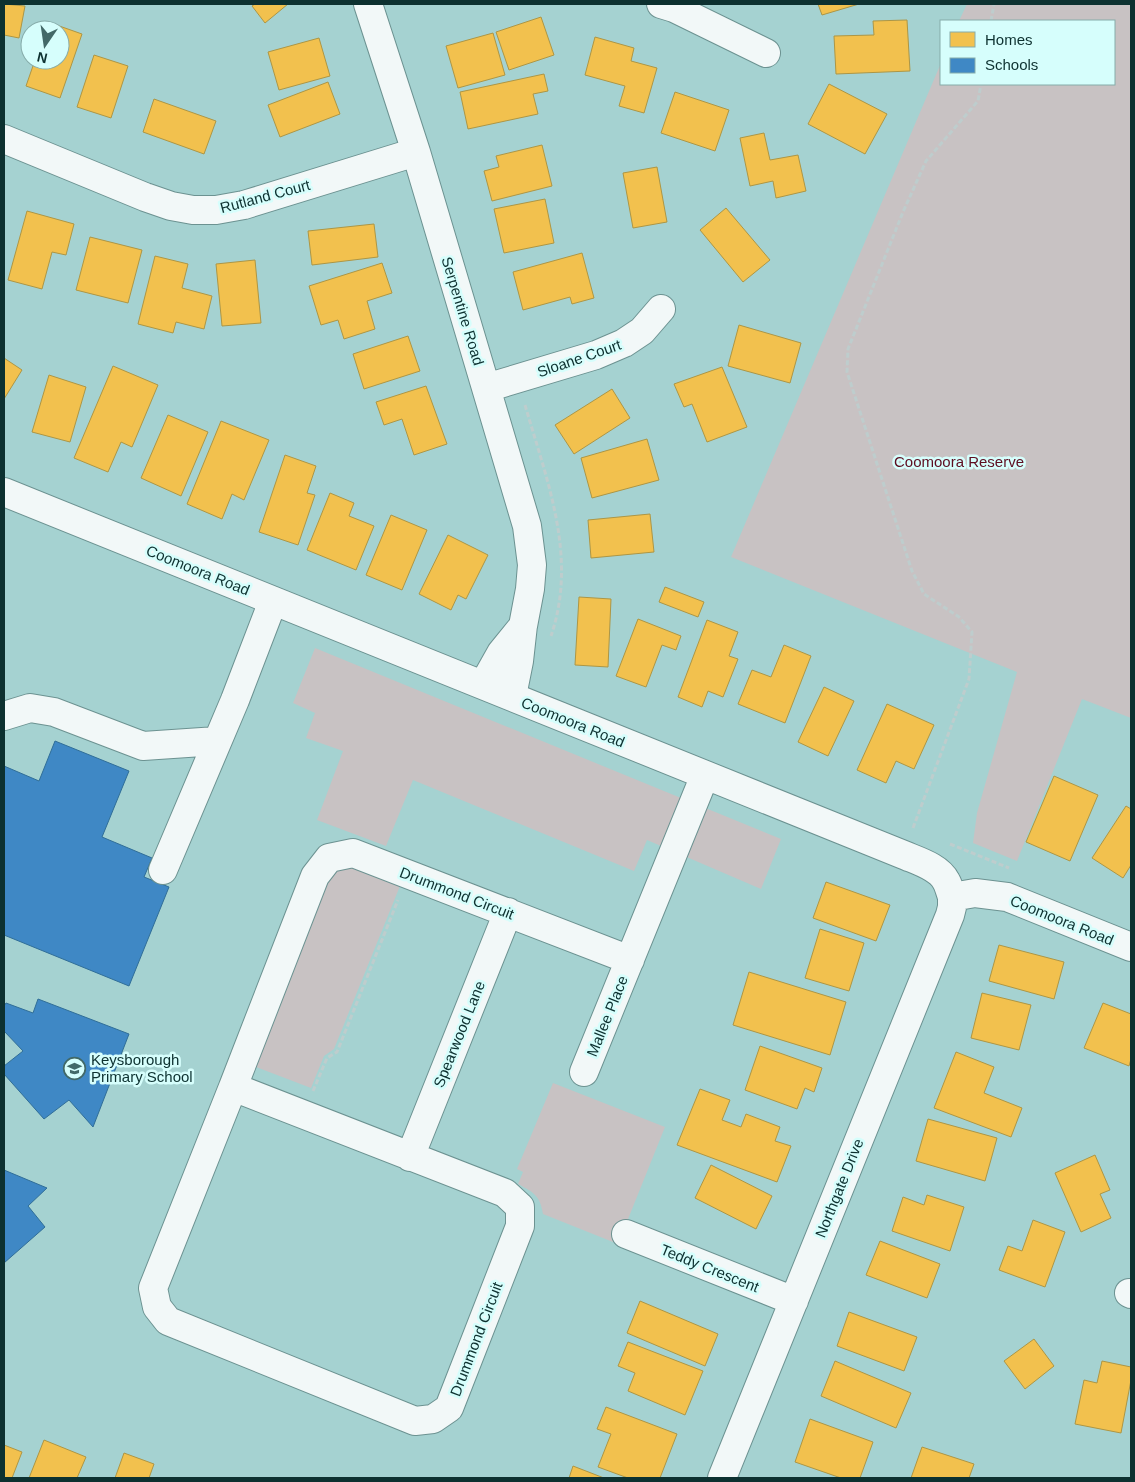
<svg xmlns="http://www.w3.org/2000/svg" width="1135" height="1482" font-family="Helvetica,sans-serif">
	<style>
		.green { fill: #c8c2c3 }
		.homes { fill: #f2c14e; stroke: #ad9645 }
		.schools { fill: #3f88c5; stroke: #306e98 }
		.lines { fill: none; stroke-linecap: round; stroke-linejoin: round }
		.minor-casing { stroke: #6c9291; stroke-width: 30 }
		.path { stroke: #becdcd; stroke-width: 3; stroke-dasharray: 5 2.5; stroke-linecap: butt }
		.minor { stroke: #f2f8f8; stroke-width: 28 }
		.labels { text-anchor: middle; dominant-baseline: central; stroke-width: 5; stroke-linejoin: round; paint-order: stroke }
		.street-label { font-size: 15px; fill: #0d3130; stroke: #d6fefc }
		.park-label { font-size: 15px; fill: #5e0d20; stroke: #d6fefc }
		.poi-label { font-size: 15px; fill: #0d3130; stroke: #d6fefc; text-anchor: start }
	</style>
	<rect width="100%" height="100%" fill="#a5d2d1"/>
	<path class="green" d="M967,4H1131V718L1082,699L1017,861L973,843L977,813L1017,672L731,557L941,63V84H1114V21H959Z
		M315,648L781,839L761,889L647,840L634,871L413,780L386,846L317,820L343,751L306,738L315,713L293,703Z
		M338,861L400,886L334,1049L324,1056L311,1088L256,1067V1042L302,926Z
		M553,1083L665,1127L618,1244L543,1214C540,1196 535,1193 518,1184L523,1172L517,1169Z"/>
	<path class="homes" d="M4,4L25,6L19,38L4,35Z
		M255,4H288L265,23L252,6Z
		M818,4H859L822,15Z
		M541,17L554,55L509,70L496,32Z
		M907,20L910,71L836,74L834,36L874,35L873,21Z
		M48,22L82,34L60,98L26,86L35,60H60V30H45Z
		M493,33L505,75L458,88L446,46Z
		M595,37L634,48L631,61L657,68L644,113L619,106L625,86L585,75Z
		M319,38L330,76L279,90L268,52Z
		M94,55L128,66L111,118L77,107Z
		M544,74L548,91L533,94L538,114L468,129L460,92Z
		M328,82L340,114L280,137L268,105Z
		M829,84L887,114L865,154L808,124Z
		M675,92L729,110L715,151L661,133Z
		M154,99L216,121L204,154L143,132Z
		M764,133L770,160L798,155L806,191L776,198L773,181L750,186L740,138Z
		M542,145L552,186L492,201L484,171L499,167L496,156Z
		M657,167L667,222L633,228L623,173Z
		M545,199L554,243L504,253L494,209Z
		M726,208L770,260L743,282L700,230Z
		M27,211L74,224L66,255L52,252L42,289L8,280Z
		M374,224L378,257L312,265L308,231Z
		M90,237L142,250L128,303L76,290Z
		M582,253L594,298L572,304L570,297L523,310L513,272Z
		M155,256L188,264L182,288L212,296L204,329L176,322L173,333L138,324Z
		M255,260L261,323L222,326L216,264Z
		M382,263L392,293L367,301L375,329L344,339L338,320L321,325L309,286Z
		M739,325L801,343L790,383L728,366Z
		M408,336L420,371L364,389L353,354Z
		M4,358L22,370L4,399Z
		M113,366L158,385L132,447L121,442L108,472L74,458Z
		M722,367L747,427L707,442L692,404L684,407L674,384Z
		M49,375L86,387L70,442L32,432Z
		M426,386L447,444L414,455L402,419L384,425L376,402Z
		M612,389L630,418L574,454L555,425Z
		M168,415L208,432L181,496L141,478Z
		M221,421L269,440L244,500L232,494L222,519L187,504Z
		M647,439L659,480L592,498L581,458Z
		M285,455L316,466L307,493L315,495L298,545L259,532Z
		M330,493L354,503L349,516L374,526L356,570L307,550Z
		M650,514L654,552L591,558L588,520Z
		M391,515L427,530L402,590L366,575Z
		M448,535L488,555L466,599L458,595L451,610L419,594Z
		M665,587L704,602L698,617L659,602Z
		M579,597L611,599L608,667L575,665Z
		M638,619L681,636L676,650L662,645L646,687L616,676Z
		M707,620L738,632L729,656L738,659L723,697L708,691L702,707L678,697Z
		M784,645L811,656L785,723L738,704L752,670L771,677Z
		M824,687L854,701L828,756L798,742Z
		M887,704L934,725L914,769L896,761L886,783L857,770Z
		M1054,776L1098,795L1070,861L1026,842Z
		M1126,806L1131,809V865L1123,878L1092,858Z
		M826,882L890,905L876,941L813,918Z
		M820,929L864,943L849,991L805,978Z
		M999,945L1064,962L1054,999L989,981Z
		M749,972L846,1002L830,1055L733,1025Z
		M982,993L1031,1005L1019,1050L971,1038Z
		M1103,1003L1131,1014V1059L1129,1066L1084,1048Z
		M760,1046L822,1068L814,1092L805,1088L797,1109L745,1090Z
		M956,1052L994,1067L984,1093L1022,1108L1011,1137L934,1108Z
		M700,1089L730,1100L722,1120L741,1127L746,1114L780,1127L775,1141L791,1146L777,1182L677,1145Z
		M928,1119L997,1138L985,1181L916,1161Z
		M1095,1155L1110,1190L1100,1194L1111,1218L1081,1232L1055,1173Z
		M711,1165L772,1196L756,1229L695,1198Z
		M927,1195L964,1207L950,1251L892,1231L903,1197L924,1205Z
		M1033,1220L1065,1232L1045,1287L999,1270L1008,1246L1022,1251Z
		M880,1241L940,1264L927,1298L866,1275Z
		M640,1301L718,1334L705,1366L627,1333Z
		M849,1312L917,1337L904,1371L837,1346Z
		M1034,1339L1054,1366L1025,1389L1004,1361Z
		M628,1342L703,1371L685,1415L628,1391L635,1373L618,1366Z
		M835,1361L911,1393L896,1428L821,1396Z
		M1102,1361L1131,1367V1380L1121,1433L1075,1424L1084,1380L1097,1383Z
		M606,1407L677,1434L660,1478H628L598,1467L611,1434L597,1429Z
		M810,1419L873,1442L860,1478H841L795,1462Z
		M44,1440L86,1457L77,1478H29Z
		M4,1445L22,1452L12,1478H4Z
		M922,1447L974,1464L969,1478H911Z
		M124,1453L154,1464L149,1478H115Z
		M573,1466L604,1478H569Z"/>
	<path class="schools" d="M55,741L129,771L102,837L152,858L144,877L169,887L129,986L4,935V766L39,781Z
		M38,999L129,1034L93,1127L69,1100L44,1119L4,1074V1066L23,1051L4,1031V1006L6,1003L33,1013Z
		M4,1170L47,1188L28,1206L45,1227L4,1263Z"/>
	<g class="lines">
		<defs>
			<path id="minor" d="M368,4L416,152L527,526L532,565L530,589L523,626L501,653L483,685
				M661,4L674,8L766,53
				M4,139L145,197L171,206L193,210H216L244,205L416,152
				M486,388L596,355L624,343L642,331L661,309
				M4,492L904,855C918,861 939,867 946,881C949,886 950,892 952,897L975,893L1007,897L1131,947
				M512,696L519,661L523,625
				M4,716L30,708L54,712L143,746L217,741
				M163,870L235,700L273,601
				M584,1072L705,775
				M233,1087L505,1193L520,1207V1226L449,1408L433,1419L415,1421L168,1321L157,1307L153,1288Z
				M233,1087L315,876L329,858L353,853L630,960
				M410,1157L508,912
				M626,1234L794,1301
				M1129,1293L1131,1294
				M722,1478L950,915L952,907V897"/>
		</defs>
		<use href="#minor" class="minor-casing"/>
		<path class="path" d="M991,21L994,4
			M525,405C547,481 578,557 551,636
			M913,828L969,679L972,632L959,617L924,594L912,571L847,372L848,349L903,212L926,161L978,101L981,84
			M950,844L1009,868
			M313,1091L327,1058L337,1052L398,900"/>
		<use href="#minor" class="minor"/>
	</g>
	<defs>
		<symbol id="school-ring" viewBox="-11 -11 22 22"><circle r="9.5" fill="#d6fefc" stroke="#426968" stroke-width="1.5"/><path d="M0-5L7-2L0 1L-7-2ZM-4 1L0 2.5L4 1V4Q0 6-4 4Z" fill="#426968"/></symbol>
	</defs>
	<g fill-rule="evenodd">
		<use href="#school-ring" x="62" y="1056" width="25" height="25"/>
	</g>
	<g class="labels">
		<g class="street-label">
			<text transform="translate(265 196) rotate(-15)">Rutland Court</text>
			<text transform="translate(463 311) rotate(73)">Serpentine Road</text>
			<text transform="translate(579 358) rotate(-19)">Sloane Court</text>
			<text transform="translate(198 570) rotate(22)">Coomoora Road</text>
			<text transform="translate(573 722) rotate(22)">Coomoora Road</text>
			<text transform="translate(457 893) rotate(21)">Drummond Circuit</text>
			<text transform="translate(1062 920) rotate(22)">Coomoora Road</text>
			<text transform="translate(607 1016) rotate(-68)">Mallee Place</text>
			<text transform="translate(459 1034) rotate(-68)">Spearwood Lane</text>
			<text transform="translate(839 1188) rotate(-68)">Northgate Drive</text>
			<text transform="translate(710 1268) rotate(22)">Teddy Crescent</text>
			<text transform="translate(476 1339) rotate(-69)">Drummond Circuit</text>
		</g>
		<g class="park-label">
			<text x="959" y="461">Coomoora Reserve</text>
		</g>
		<g class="poi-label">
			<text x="91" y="1059">Keysborough<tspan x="91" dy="17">Primary School</tspan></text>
		</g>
	</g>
	<rect width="1135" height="1482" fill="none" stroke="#0d3130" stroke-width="10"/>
	<rect x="940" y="20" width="175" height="65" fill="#d6fefc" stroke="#86acaa"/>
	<rect x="950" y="32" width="25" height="15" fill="#f2c14e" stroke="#86acaa"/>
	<text x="985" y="45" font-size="15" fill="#0d3130">Homes</text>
	<rect x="950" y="58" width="25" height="15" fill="#3f88c5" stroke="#86acaa"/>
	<text x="985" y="70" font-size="15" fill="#0d3130">Schools</text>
	<g transform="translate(45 45) rotate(193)"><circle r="24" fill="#d6fefc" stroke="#86acaa"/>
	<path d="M0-4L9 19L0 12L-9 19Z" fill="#426968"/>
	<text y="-8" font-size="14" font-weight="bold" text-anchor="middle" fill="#0d3130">N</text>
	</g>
</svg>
